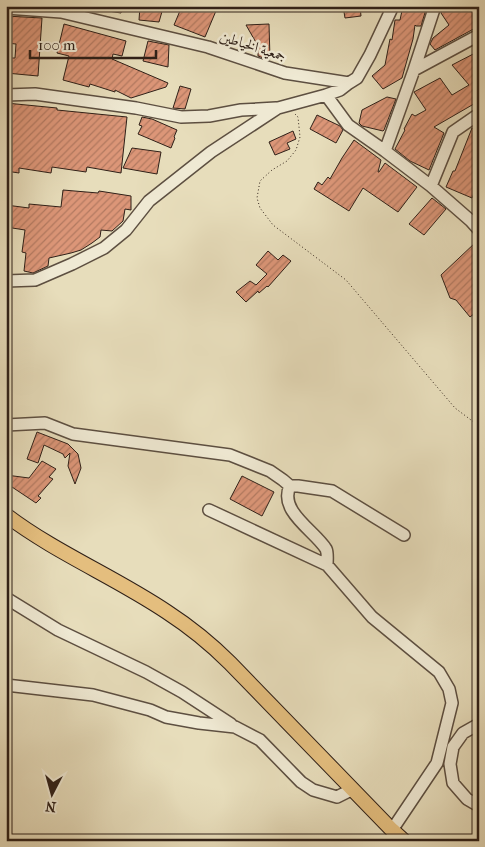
<svg xmlns="http://www.w3.org/2000/svg" width="485" height="847" font-family="'IM FELL French Canon',Amiri,serif">
	<style>
		.building { fill: url(#building-hatch); stroke: #2f2018 }
		.lines { fill: none; stroke-linecap: round; stroke-linejoin: round }
		.minor-casing { stroke: #5d4f41; stroke-width: 14 }
		.major-casing { stroke: #2f2018; stroke-width: 16 }
		.path { stroke: #2f2018; stroke-width: 1; stroke-dasharray: 1 2.5; stroke-linecap: butt }
		.minor { stroke: #efe9d3; stroke-width: 11 }
		.major { stroke: #e4be7e; stroke-width: 14 }
		.labels { text-anchor: middle; dominant-baseline: central; stroke-width: 5; stroke-linejoin: round; paint-order: stroke }
		.street-label { font-size: 15px; fill: #2f2018; stroke: #efe9d3 }
	</style>
	<defs>
		<pattern id="building-hatch" width="6" height="6" patternUnits="userSpaceOnUse" patternTransform="scale(1.25)"><rect width="6" height="6" fill="#dc9678"/><path d="M-1 1l2-2M0 6l6-6M5 7l2-2" fill="none" stroke="#b37a61"/></pattern>
	</defs>
	<rect width="100%" height="100%" fill="#e7ddbb"/>
	<filter id="stains"><feTurbulence type="fractalNoise" baseFrequency=".004" numOctaves="4"/><feColorMatrix values="0 0 0 0 .2 0 0 0 0 .09 0 0 0 0 .02 0 0 0 .5 -.17"/></filter>
	<radialGradient id="worn" r=".72"><stop offset=".6" stop-color="#630" stop-opacity="0"/><stop offset="1" stop-color="#630" stop-opacity=".3"/></radialGradient>
	<path class="building" d="M102,6H123L121,13L102,10Z
		M140,6H155L154,8H163L159,22L139,20Z
		M182,6H218L205,37L174,25Z
		M343,6H360L361,16L345,18Z
		M403,6H427L421,26H416L415,25L413,39L402,78L383,89L372,76L385,65L390,39L392,40L395,20H400Z
		M445,6H479V26L435,50L430,44L433,38L449,25L441,13L442,8Z
		M6,16L42,18L38,76L6,73V58H15L16,44L6,43Z
		M64,24L126,41L122,56L113,54L112,59L168,83L166,87L131,98L115,90V92L90,84L89,87L63,80L69,56L57,53Z
		M269,24L270,59H266L258,56V46L246,25Z
		M148,41L169,45L168,67L143,61Z
		M479,51V101L434,127L444,133L429,170L410,161L395,149L405,130L404,129L412,114L415,116L426,110L414,92L440,78L452,95L469,85L452,65Z
		M180,86L191,89L185,109L173,108Z
		M387,97L396,99L384,130L383,131L362,126L359,123L362,110Z
		M6,103L57,108V110L127,117L121,173L87,167L86,172L52,167L51,173L19,168V173L6,171Z
		M317,115L340,126L343,130L336,143L310,129Z
		M142,117L152,119L177,130L174,137L175,138L171,148L138,134L142,126L139,125Z
		M472,128L479,131V183L472,198L446,187L453,171H455Z
		M293,131L296,139L287,143L290,149L275,155L269,142Z
		M354,140L381,160L378,172H379L385,163L417,187L398,212L363,188L349,211L314,189L318,182L322,185L328,177L330,179L342,158Z
		M132,148L161,152L157,174L123,168Z
		M63,190L98,193L99,191L131,196V210L125,209L123,221L112,231L101,230L100,237L92,243L81,250L71,253L49,258L48,266L33,273L24,271L26,253L22,252L25,230L6,227V205L29,208V204L61,207Z
		M432,198L446,209L424,235L409,224Z
		M476,242L479,246V310L470,317L456,300L450,298L441,275Z
		M268,251L278,260L283,255L291,261L268,287L267,286L259,293L258,291L246,302L236,292L250,281L256,285L267,274L256,265Z
		M37,432L68,444L78,454L81,468L75,484L68,466L70,453L65,458L63,454L44,445L38,463L27,459Z
		M42,461L56,469L49,477L53,479L38,496L41,498L36,503L6,483V475L29,478Z
		M242,476L274,492L262,516L230,499Z"/>
	<g class="lines">
		<defs>
			<path id="minor" d="M435,6L414,70L479,35
				M6,8L61,12L66,8
				M61,12L208,47L285,73L349,83L357,78L370,55L393,6
				M6,95L35,94L136,108L181,117L209,116L241,110L276,108
				M326,95L348,125L385,151L414,70
				M385,151L431,186L471,221L479,230
				M431,186L453,132L479,114
				M6,281L35,280L72,264L104,248L126,230L149,201L211,152L278,108L326,95L340,90L349,83
				M6,425L45,423L73,434L230,455L270,471L283,480L290,486C278,511 315,531 326,549C328,553 327,560 327,565
				M290,486H298L332,491L404,535
				M209,510L327,565L372,617L439,672L449,689L452,703L437,763L392,830
				M6,598L58,630L146,672L182,692L231,724
				M6,685L93,695L150,710L166,717L199,723L235,727L260,740L301,782L313,790L337,797L353,789
				M479,724L463,733L453,747L450,764L453,783L467,799L479,806"/>
			<path id="major" d="M6,515C56,553 115,577 167,612C190,627 211,644 230,663L392,830L404,841"/>
		</defs>
		<use href="#minor" class="minor-casing"/>
		<use href="#major" class="major-casing"/>
		<path class="path" d="M295,114L298,117L300,137L296,150L287,161L272,170L260,181L257,198L260,208L273,225L346,280L455,408L479,426"/>
		<use href="#minor" class="minor"/>
		<use href="#major" class="major"/>
	</g>
	<g class="labels">
		<g class="street-label">
			<text transform="translate(253 46) rotate(18)">جمعية الخياطين</text>
		</g>
	</g>
	<rect width="485" height="847" fill="none" stroke="#e7ddbb" stroke-width="25"/>
	<rect x="8" y="8" width="470" height="832" fill="none" stroke="#2f2018" stroke-width="2.5"/>
	<rect x="12" y="12" width="460" height="822" fill="none" stroke="#2f2018"/>
	<g transform="translate(52 794) rotate(186)" stroke="#efe9d3" stroke-width="4" paint-order="stroke">
	<path d="M0-4L9 19L0 12L-9 19Z" fill="#2f2018"/>
	<text y="-8" font-size="14" font-weight="bold" text-anchor="middle" fill="#2f2018">N</text>
	</g>
	<path d="M30 50v8h126v-8" fill="none" stroke="#2f2018" stroke-width="2.5"/>
	<text x="38" y="50" font-size="15" fill="#2f2018" stroke="#efe9d3" stroke-width="4" paint-order="stroke">100 m</text>
	<rect width="100%" height="100%" filter="url(#stains)"/>
	<rect width="100%" height="100%" fill="url(#worn)"/>
</svg>
